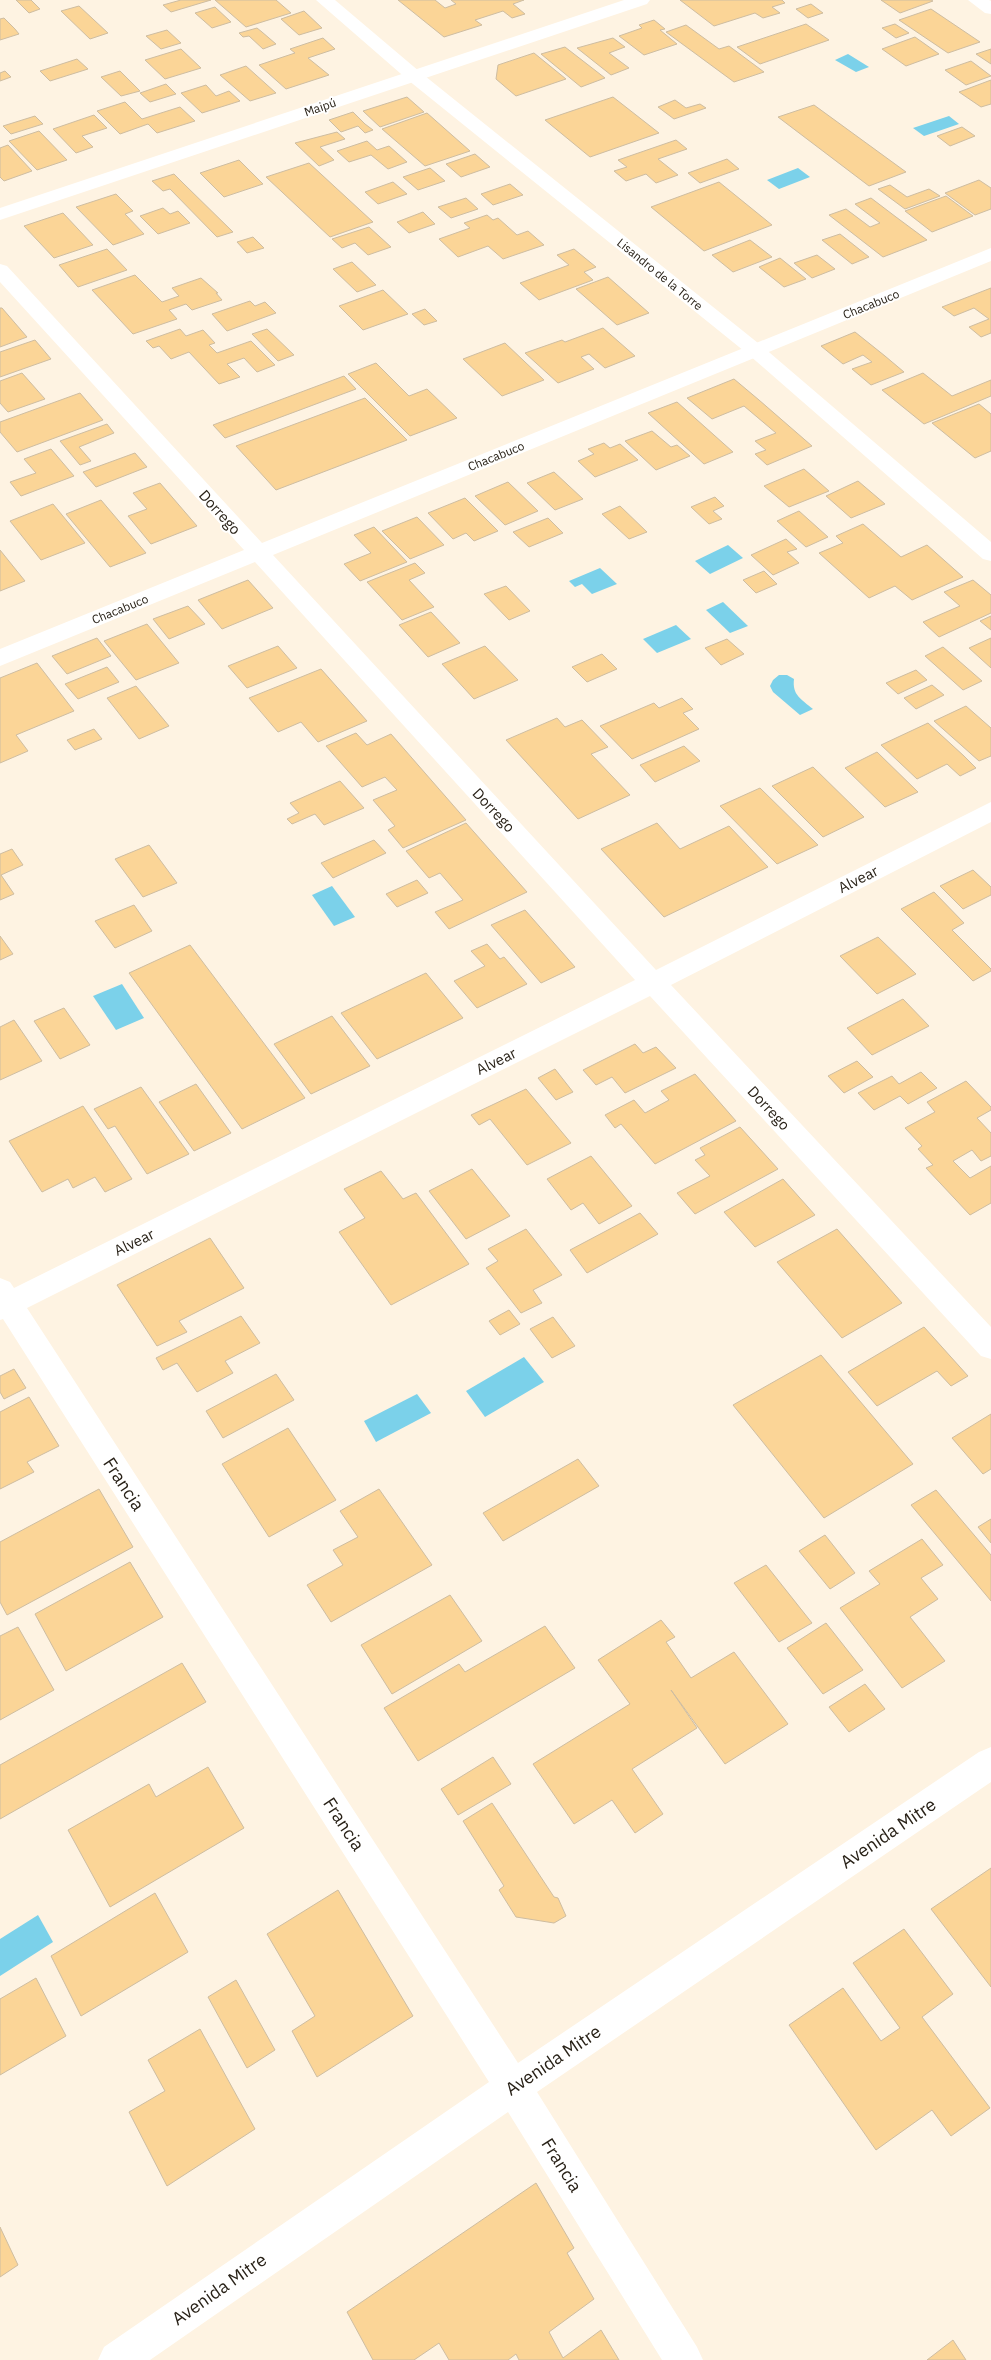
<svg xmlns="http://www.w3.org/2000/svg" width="991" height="2360" viewBox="0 0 991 2360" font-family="'IBM Plex Sans',sans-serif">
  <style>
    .water { fill: #7bd1ea }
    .building { fill: #fbd597; stroke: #cebda1 }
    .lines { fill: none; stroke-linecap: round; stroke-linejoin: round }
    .minor { fill: #fff; fill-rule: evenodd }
    .major { fill: #fff; fill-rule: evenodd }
    .labels { text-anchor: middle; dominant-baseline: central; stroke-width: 4; stroke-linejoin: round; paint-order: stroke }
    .far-street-label { font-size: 12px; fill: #292218; stroke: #fff }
    .street-label { font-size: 15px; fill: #292218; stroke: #fff }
    .near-street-label { font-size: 18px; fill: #292218; stroke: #fff }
  </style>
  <rect width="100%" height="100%" fill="#fef3e2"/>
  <g class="water">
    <polygon points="848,54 869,67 856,72 835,60"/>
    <polygon points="949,116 959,124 924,136 913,128"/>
    <polygon points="798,168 810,177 779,189 767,180"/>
    <polygon points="728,545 743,558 710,574 695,561"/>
    <polygon points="600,568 617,584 592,594 582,584 575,587 569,581"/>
    <polygon points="723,602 748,626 730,633 706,610"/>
    <polygon points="676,625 691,639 657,653 643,639"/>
    <path d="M779,675H787L794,679C792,695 801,699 813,709L800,715L773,692L770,686L773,680Z"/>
    <polygon points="332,886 355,917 334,926 312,895"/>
    <polygon points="122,984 144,1018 116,1030 93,996"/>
    <polygon points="524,1357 544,1382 485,1417 466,1391"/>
    <polygon points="417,1394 431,1413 376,1442 364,1421"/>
    <polygon points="38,1915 53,1942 0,1976 0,1939"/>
  </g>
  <g class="building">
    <polygon points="16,0 31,0 40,9 29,13"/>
    <polygon points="181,0 211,0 171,12 163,5"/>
    <polygon points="215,0 276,0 291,13 246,27"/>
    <polygon points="398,0 435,0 445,8 456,4 451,0 524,0 513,4 525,14 512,18 503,11 475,20 482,25 444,37"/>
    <polygon points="680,0 782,0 785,3 772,7 780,13 763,18 755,13 714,26"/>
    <polygon points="881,0 931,0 933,1 900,13"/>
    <polygon points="811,4 823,13 808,18 796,9"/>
    <polygon points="79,6 108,33 90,39 61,11"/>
    <polygon points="215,7 231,22 212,28 195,13"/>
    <polygon points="931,9 980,42 948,53 899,20"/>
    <polygon points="304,11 322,28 299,35 281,19"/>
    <polygon points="4,18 15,29 19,34 0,40 0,19"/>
    <polygon points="654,20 665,29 660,30 677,44 644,55 619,36 642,28 639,25"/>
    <polygon points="806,24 829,40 760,64 737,47"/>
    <polygon points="895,24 909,33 896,38 882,28"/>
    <polygon points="686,25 719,49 729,46 764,72 734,82 666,32"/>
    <polygon points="257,28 262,32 276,44 263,49 249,36 243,37 239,33"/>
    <polygon points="167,30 181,43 161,49 146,36"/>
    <polygon points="915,37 939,54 906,66 882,49"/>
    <polygon points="323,38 335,49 308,58 329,75 286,89 259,65 295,53 290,49"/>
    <polygon points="613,38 625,47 609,53 629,68 611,75 577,48"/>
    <polygon points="565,47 605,78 581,87 541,54"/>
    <polygon points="181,49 201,68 165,79 145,60"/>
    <polygon points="991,49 991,64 976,54"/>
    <polygon points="534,53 566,79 516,96 496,79 498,65"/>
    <polygon points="77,59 88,69 50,81 40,71"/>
    <polygon points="971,61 991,76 966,85 945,70"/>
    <polygon points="246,66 276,93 250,101 220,75"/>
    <polygon points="5,71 11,77 0,81 0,73"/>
    <polygon points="120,71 140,91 121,96 101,77"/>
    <polygon points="991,80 991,104 981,107 959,92"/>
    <polygon points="166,84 176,94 150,102 140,93"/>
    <polygon points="206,85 216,96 229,91 240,101 202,113 181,93"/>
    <polygon points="407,97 424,112 380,127 363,111"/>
    <polygon points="613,97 659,133 590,157 545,120"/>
    <polygon points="675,100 686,108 700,104 706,108 674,119 658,107"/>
    <polygon points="125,102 142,119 180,107 195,121 157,133 148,124 120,134 97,111"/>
    <polygon points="814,105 906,172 869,186 778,117"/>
    <polygon points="353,112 365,124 373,130 365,133 358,126 341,132 329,120"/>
    <polygon points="427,113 470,151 425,166 382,129"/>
    <polygon points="94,115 107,128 82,136 93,147 76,153 53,129"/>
    <polygon points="35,116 43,124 11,134 3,126"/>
    <polygon points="962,127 975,136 950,146 937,136"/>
    <polygon points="39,131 67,160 37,170 9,141"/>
    <polygon points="337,132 345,139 320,147 334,160 319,166 295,143"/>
    <polygon points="676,140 687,149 658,159 678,175 656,183 646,174 626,181 614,171 627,167 618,160"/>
    <polygon points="367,141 377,150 389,146 407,162 388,169 371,155 349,162 337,151"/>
    <polygon points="8,145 32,171 4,181 0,177 0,148"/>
    <polygon points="475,154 490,167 461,177 446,164"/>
    <polygon points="727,159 739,169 700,183 688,173"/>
    <polygon points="239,160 263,184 224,197 200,173"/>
    <polygon points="309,163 373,222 330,237 266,177"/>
    <polygon points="430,168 445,181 418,190 403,177"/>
    <polygon points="174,174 184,184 233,232 217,237 170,189 163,191 152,181"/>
    <polygon points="979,180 991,188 991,209 975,215 945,193"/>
    <polygon points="393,182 407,194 378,204 365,192"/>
    <polygon points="719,182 772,225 704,251 651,207"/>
    <polygon points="510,184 523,195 493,205 481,194"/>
    <polygon points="890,185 907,197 929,189 940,196 905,209 878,189"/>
    <polygon points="116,194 133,211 125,214 144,234 113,245 76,207"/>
    <polygon points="946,196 973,216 932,232 905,211"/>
    <polygon points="466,198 478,209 451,218 438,207"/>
    <polygon points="871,198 896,217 927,240 883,257 829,215 846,209 870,227 880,223 855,204"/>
    <polygon points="163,208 170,214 178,211 190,223 158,234 140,216"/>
    <polygon points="423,212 435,224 409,233 397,222"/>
    <polygon points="63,213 93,245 54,258 24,226"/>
    <polygon points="487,215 493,220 498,218 517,235 528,231 544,245 503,259 488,246 458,257 439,239 470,228 464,223"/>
    <polygon points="369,227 391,247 368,255 355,243 342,248 332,239"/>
    <polygon points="840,234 869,257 852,264 822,240"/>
    <polygon points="253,237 264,248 247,253 237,242"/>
    <polygon points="750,240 772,257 733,272 712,255"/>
    <polygon points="107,249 127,270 78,287 59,265"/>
    <polygon points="574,249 596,267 584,272 593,280 539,300 520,283 569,265 557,255"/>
    <polygon points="817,255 835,269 812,278 794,263"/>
    <polygon points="780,258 806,279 784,287 759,267"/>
    <polygon points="352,262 376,285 357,292 333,269"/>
    <polygon points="135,275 162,302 179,296 172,288 201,278 218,293 216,293 222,300 192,310 186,304 169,310 177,319 133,334 92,290"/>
    <polygon points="608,277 649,313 617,325 576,289"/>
    <polygon points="991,288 991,333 981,337 969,327 989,319 974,308 954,316 942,307"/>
    <polygon points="383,290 408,314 363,330 339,306"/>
    <polygon points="250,301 255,306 265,302 276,313 227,331 212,314"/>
    <polygon points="0,308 2,308 27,337 0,347"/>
    <polygon points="425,309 437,321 424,325 412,314"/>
    <polygon points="603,328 635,356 605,368 589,354 581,357 594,369 558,383 525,353 562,340 565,342"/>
    <polygon points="180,329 186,336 203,330 215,343 209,345 217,353 251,341 275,365 257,372 244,358 227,364 240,377 219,384 189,352 171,359 159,346 153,348 146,341"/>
    <polygon points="267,329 294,355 278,361 252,334"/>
    <polygon points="855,332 885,356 904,372 871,385 852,369 872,362 863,355 843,364 821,346"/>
    <polygon points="35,340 51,359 0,377 0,352"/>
    <polygon points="505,343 544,380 502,396 463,359"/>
    <polygon points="376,363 409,396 427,389 457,418 410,436 348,374"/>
    <polygon points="22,373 45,399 8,412 0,403 0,381"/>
    <polygon points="923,373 952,396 991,380 991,396 924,424 882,390"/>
    <polygon points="344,376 356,389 225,438 213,425"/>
    <polygon points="734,379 759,400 812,446 767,465 755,454 766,450 755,441 776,433 744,406 712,419 687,398"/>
    <polygon points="80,393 103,420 17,452 0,432 0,422"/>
    <polygon points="365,398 407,440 276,490 236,446"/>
    <polygon points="677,402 733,452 704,464 648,413"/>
    <polygon points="979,404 991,414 991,451 975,458 932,423"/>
    <polygon points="107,424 114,433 79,447 91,461 80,465 60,441"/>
    <polygon points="652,431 671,447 677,445 690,456 656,470 625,441"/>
    <polygon points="604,443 610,448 620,444 638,460 595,477 578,461 594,454 588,449"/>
    <polygon points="51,449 74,476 21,496 10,482 36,473 24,459"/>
    <polygon points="135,453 147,467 96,487 83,472"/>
    <polygon points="804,469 829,491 789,507 764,486"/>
    <polygon points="554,472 583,499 555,510 527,483"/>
    <polygon points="858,481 885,504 851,518 826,496"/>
    <polygon points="508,482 538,511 505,525 475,496"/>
    <polygon points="160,483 197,526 151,544 128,516 147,509 133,493"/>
    <polygon points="715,497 724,506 713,511 722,519 709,524 691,507"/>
    <polygon points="465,498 498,531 474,541 466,533 453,539 428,513"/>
    <polygon points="101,500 146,553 110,567 66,514"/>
    <polygon points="53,504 85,543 41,560 10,521"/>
    <polygon points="620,506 647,532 629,539 602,514"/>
    <polygon points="799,511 828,537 806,547 777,521"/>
    <polygon points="417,517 444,545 410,559 382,531"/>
    <polygon points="548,518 563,533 529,547 513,532"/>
    <polygon points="863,524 901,557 927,545 963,577 912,600 895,586 869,598 819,553 843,543 836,536"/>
    <polygon points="374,527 407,562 360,581 344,564 371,553 354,535"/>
    <polygon points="786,539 797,549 787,552 799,563 773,575 751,555"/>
    <polygon points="0,550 25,581 0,591"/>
    <polygon points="415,563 425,573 409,580 434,607 402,620 367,582"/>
    <polygon points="764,571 777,584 756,593 743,580"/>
    <polygon points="248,580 273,608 222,629 198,600"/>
    <polygon points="973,580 991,595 991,613 939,637 923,622 960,606 944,592"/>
    <polygon points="506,586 530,611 509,620 484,594"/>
    <polygon points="188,606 205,624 169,639 153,619"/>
    <polygon points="431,612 460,643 428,657 399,625"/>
    <polygon points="991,616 991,630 980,621"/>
    <polygon points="147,624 179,663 136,680 104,641"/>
    <polygon points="97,638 111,656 67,674 52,656"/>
    <polygon points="991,638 991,668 969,648"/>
    <polygon points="727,639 744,654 721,665 705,648"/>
    <polygon points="278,646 297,668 247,688 228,666"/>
    <polygon points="485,646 518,680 474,699 442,664"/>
    <polygon points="943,647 982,681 963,690 925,656"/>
    <polygon points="602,654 617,669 587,682 572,667"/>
    <polygon points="37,663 74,711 16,735 28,751 0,763 0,678"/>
    <polygon points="107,667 119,682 78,699 65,684"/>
    <polygon points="321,669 367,721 318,742 301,722 278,732 249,698"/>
    <polygon points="916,670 927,680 898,694 886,683"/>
    <polygon points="932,685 944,695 916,709 904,698"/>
    <polygon points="136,686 169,726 139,739 107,698"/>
    <polygon points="682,698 693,709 683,713 699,729 632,759 600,726 654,703 659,708"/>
    <polygon points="966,706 991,728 991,756 979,761 934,721"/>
    <polygon points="557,718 565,727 582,720 608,747 591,754 630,795 578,819 506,740"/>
    <polygon points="928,723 964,756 976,768 960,776 947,764 917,779 881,745"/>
    <polygon points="94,729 102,739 75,750 67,740"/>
    <polygon points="356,733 367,745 391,734 466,820 403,848 388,830 395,826 373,800 397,790 385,777 362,787 326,746"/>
    <polygon points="684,746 700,761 655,782 640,765"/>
    <polygon points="877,752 918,792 885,807 845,768"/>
    <polygon points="813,767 864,817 823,837 772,786"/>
    <polygon points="340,781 364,808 324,825 315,814 292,824 287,819 299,813 290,803"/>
    <polygon points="760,788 818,845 777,864 720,806"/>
    <polygon points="466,823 527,892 449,929 435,912 463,900 440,873 429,878 406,851"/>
    <polygon points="657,823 680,849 729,826 768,867 664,917 601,849"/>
    <polygon points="374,840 386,853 333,878 321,863"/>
    <polygon points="149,845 177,883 143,897 115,859"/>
    <polygon points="12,849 23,865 1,875 14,894 0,900 0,854"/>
    <polygon points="973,870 991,887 991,895 963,909 940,886"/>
    <polygon points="417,880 428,893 397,907 386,894"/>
    <polygon points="934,892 964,923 952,930 991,969 991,971 973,981 901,909"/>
    <polygon points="134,905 152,931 115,948 95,921"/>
    <polygon points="525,910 575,967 541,983 491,925"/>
    <polygon points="0,936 13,954 0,960"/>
    <polygon points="878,937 916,974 877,994 840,956"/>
    <polygon points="487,944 500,959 504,957 527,984 477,1008 454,981 485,966 471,951"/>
    <polygon points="190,945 305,1098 242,1129 129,973"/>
    <polygon points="426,973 463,1018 377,1059 341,1013"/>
    <polygon points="903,999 929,1026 872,1055 847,1028"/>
    <polygon points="64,1008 90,1045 60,1059 34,1021"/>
    <polygon points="332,1016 370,1066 311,1094 274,1044"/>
    <polygon points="14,1020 42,1061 0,1080 0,1027"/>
    <polygon points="635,1044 643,1053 656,1047 676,1068 625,1093 612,1077 596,1085 583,1070"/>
    <polygon points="857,1061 873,1077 844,1093 828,1076"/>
    <polygon points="555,1069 573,1092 556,1100 538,1078"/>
    <polygon points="921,1072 937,1088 908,1104 900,1096 874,1110 858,1093 892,1076 899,1084"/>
    <polygon points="695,1074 736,1121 655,1164 621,1124 615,1128 605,1115 634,1100 645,1113 669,1100 661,1091"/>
    <polygon points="966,1081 991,1107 991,1110 977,1118 991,1133 991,1156 981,1161 972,1150 953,1161 970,1178 991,1166 991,1203 970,1215 926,1168 933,1165 918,1149 922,1146 905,1128 935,1112 927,1102"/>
    <polygon points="196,1084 231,1133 194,1151 159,1102"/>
    <polygon points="141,1087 189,1154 147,1174 115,1126 108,1129 94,1109"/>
    <polygon points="526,1089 571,1143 527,1165 490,1119 479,1125 471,1115"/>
    <polygon points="83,1106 132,1179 105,1192 95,1177 73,1188 68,1179 42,1192 9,1141"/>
    <polygon points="740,1127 778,1169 695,1214 677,1193 710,1176 695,1160 705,1155 700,1148"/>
    <polygon points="591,1156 632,1206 599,1224 583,1203 571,1210 547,1179"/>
    <polygon points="472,1169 510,1216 466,1239 429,1191"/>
    <polygon points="381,1171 403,1199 416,1193 469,1264 391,1305 339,1232 365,1218 344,1189"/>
    <polygon points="783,1179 815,1215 755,1247 724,1212"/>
    <polygon points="640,1213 658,1234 587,1273 570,1250"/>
    <polygon points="526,1229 562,1275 533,1290 542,1303 521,1313 486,1268 498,1261 488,1249"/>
    <polygon points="837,1229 902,1303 842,1338 777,1262"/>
    <polygon points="210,1238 244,1288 179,1321 187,1332 157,1346 117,1285"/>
    <polygon points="509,1310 520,1324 500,1335 489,1321"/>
    <polygon points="241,1316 260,1343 225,1361 233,1373 197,1392 177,1363 163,1370 156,1358"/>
    <polygon points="553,1317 575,1346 552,1358 530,1329"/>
    <polygon points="924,1327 968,1376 951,1386 937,1371 877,1406 848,1372"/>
    <polygon points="821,1355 913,1464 824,1518 733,1405"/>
    <polygon points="14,1369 26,1388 4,1399 0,1392 0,1376"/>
    <polygon points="276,1374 294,1400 223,1438 206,1411"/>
    <polygon points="29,1397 59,1446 27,1462 34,1472 0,1489 0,1412"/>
    <polygon points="991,1414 991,1469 983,1474 952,1438"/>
    <polygon points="288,1428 336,1500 269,1537 222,1464"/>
    <polygon points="578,1459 599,1486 503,1541 483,1513"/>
    <polygon points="99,1489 133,1547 7,1615 0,1602 0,1542"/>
    <polygon points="379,1489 432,1565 331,1622 307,1585 343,1565 333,1550 358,1537 340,1511"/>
    <polygon points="936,1490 991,1555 991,1601 911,1505"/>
    <polygon points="991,1519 991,1543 978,1527"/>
    <polygon points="825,1535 855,1573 830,1589 799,1551"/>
    <polygon points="922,1539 943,1565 921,1578 938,1599 910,1617 945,1661 902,1688 840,1608 880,1584 869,1571"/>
    <polygon points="130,1562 163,1617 66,1671 35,1614"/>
    <polygon points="766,1565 812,1623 779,1642 734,1583"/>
    <polygon points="450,1595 482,1641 392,1694 361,1645"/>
    <polygon points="661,1620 675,1637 666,1642 691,1678 734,1652 788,1724 725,1764 671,1690 697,1728 632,1769 663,1814 635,1833 612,1800 574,1824 533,1764 630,1704 598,1660"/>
    <polygon points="826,1623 863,1670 823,1694 787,1648"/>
    <polygon points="545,1626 575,1668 418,1761 384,1708 459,1664 465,1672"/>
    <polygon points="18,1627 54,1690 0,1720 0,1636"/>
    <polygon points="182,1663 206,1702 0,1819 0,1765"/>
    <polygon points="865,1684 885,1709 849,1732 829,1707"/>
    <polygon points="493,1757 511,1784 458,1815 441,1789"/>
    <polygon points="208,1767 244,1828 110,1907 68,1830 149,1784 156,1797"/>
    <polygon points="492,1803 554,1897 558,1898 566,1916 554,1923 516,1917 499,1890 504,1886 463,1821"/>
    <polygon points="991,1868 991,1987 931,1909"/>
    <polygon points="338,1890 413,2016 317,2077 292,2031 315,2016 267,1934"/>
    <polygon points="155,1893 188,1952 81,2016 51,1956"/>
    <polygon points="904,1929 953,1994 922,2017 990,2108 951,2136 932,2110 876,2150 789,2025 843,1988 881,2041 900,2028 853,1963"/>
    <polygon points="36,1978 66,2036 0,2075 0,1999"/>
    <polygon points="236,1980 275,2050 247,2068 208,1997"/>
    <polygon points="200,2029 255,2129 167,2186 129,2112 165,2091 148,2060"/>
    <polygon points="536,2183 574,2248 567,2253 594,2299 549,2332 563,2358 601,2330 619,2360 519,2360 516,2354 508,2360 449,2360 439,2343 414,2360 373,2360 347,2312"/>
    <polygon points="0,2227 18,2265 0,2277"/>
    <polygon points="953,2340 966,2360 927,2360"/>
  </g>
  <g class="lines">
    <g class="minor">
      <polygon points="624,0 650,0 647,4 0,220 0,208"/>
      <polygon points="968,0 989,0 991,1 991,14 985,13"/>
      <polygon points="991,248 991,261 273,555 656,970 991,802 991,822 671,985 991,1327 991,1359 981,1356 650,996 27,1308 518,2063 979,1752 991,1747 991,1782 537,2092 697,2347 703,2360 662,2360 508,2112 150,2360 98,2360 104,2347 489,2082 3,1319 0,1320 0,1278 10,1282 14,1288 635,980 255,562 0,666 0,649 244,550 0,282 0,264 7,266 262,543"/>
    </g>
    <polygon class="major" points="316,0 335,0 420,72 763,347 991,542 991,561 983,559 749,355 408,80"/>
  </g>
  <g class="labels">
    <g class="far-street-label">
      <text transform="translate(320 107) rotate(-19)">Maipú</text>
      <text transform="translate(660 274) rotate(39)">Lisandro de la Torre</text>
      <text transform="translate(871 304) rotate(-22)">Chacabuco</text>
      <text transform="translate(496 456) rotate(-22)">Chacabuco</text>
      <text transform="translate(120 609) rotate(-22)">Chacabuco</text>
    </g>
    <g class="street-label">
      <text transform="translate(220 512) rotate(48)">Dorrego</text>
      <text transform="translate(494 810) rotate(47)">Dorrego</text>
      <text transform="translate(858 879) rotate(-27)">Alvear</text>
      <text transform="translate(496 1061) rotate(-26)">Alvear</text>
      <text transform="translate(769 1108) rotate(47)">Dorrego</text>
      <text transform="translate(134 1242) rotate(-26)">Alvear</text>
    </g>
    <g class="near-street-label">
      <text transform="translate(124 1484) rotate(57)">Francia</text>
      <text transform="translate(344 1824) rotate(57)">Francia</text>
      <text transform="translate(888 1833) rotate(-34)">Avenida Mitre</text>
      <text transform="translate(553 2060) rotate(-34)">Avenida Mitre</text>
      <text transform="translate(562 2165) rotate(58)">Francia</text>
      <text transform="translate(219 2289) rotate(-35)">Avenida Mitre</text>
    </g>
  </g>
</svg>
